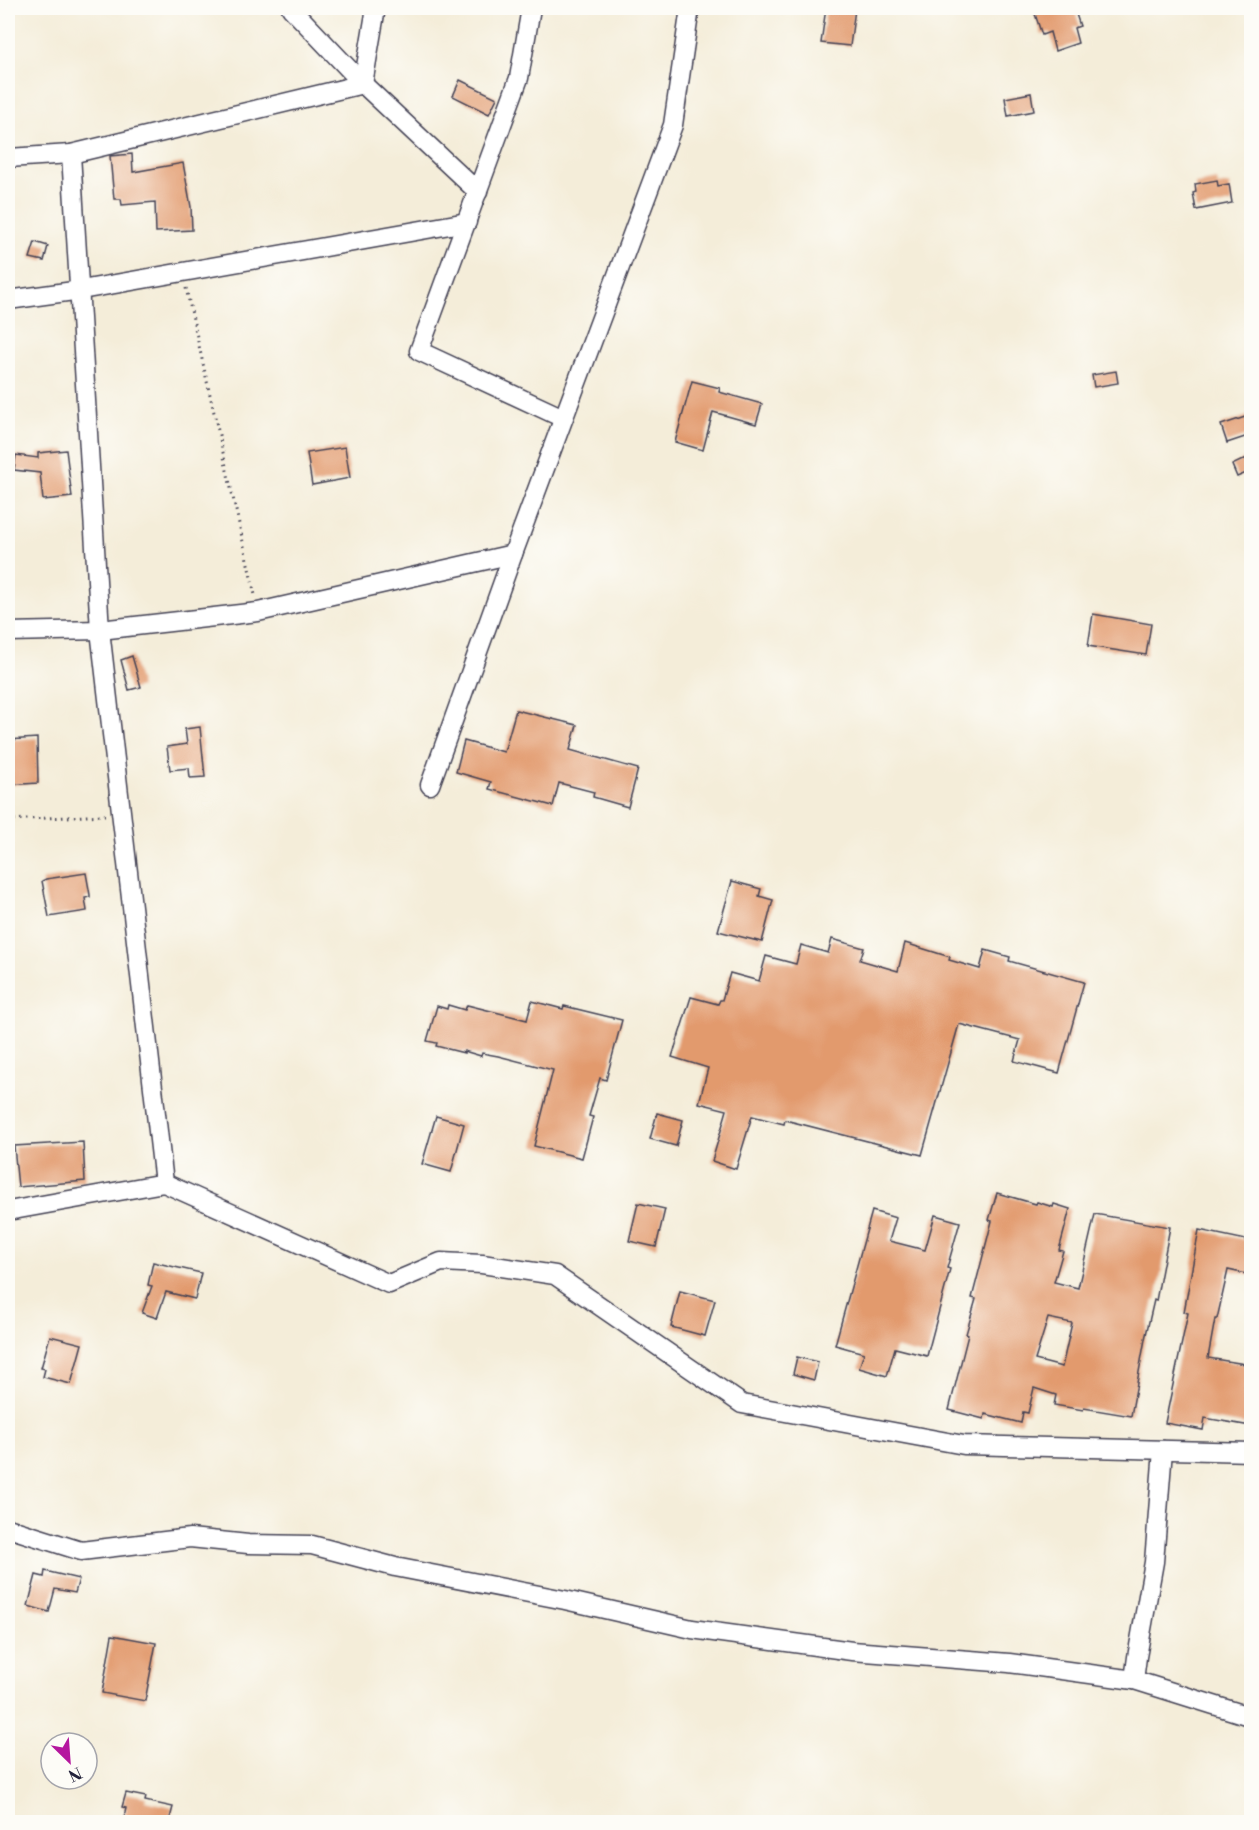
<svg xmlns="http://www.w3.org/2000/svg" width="1259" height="1830" viewBox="0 0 1259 1830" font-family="'Libre Bodoni',serif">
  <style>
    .building { fill: #e29a6d; fill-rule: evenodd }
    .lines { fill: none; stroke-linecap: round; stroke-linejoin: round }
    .minor-casing { stroke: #424053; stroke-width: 21 }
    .path { stroke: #424053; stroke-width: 3; stroke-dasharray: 1.5 4.5; stroke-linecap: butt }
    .minor { stroke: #fff; stroke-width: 18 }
  </style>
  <rect width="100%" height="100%" fill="#fdfcf7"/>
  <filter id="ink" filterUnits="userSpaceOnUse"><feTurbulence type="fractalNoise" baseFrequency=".0167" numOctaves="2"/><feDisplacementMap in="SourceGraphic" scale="12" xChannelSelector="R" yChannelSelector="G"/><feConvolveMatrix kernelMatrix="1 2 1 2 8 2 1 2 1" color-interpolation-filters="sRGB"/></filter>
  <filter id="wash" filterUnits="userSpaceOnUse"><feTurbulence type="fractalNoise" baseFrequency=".008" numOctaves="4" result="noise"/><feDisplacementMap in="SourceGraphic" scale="24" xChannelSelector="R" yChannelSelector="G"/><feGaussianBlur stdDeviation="1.35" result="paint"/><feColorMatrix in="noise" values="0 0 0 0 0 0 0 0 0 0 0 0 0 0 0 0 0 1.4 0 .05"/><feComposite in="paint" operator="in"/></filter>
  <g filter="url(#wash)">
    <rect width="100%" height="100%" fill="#f4edd9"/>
    <g id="blocks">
      <g class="building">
        <polygon points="826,8 855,9 850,46 821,43"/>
        <polygon points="1033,8 1074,8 1080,26 1074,28 1078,43 1055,51 1050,32 1042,35"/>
        <polygon points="460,80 497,98 489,114 453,96"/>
        <polygon points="1031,93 1034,111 1008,116 1005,98"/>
        <polygon points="132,154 133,172 183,163 191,207 192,230 156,232 155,202 122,205 121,199 114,199 110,156"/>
        <polygon points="1217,180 1218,186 1229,184 1232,203 1196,210 1193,193 1196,192 1195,184"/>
        <polygon points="35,242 48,246 44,261 30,258"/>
        <polygon points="1116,371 1118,383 1094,387 1092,375"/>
        <polygon points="692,381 720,388 719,392 762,404 756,424 713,412 703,450 675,442"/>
        <polygon points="1251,415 1251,435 1227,443 1221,425"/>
        <polygon points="345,447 350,478 312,485 307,453"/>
        <polygon points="66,450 72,497 43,500 40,473 14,470 16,455 38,458 38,453"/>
        <polygon points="1251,456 1251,471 1237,477 1232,465"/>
        <polygon points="1093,614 1151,624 1146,655 1088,646"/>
        <polygon points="132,656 141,687 129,690 121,660"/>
        <polygon points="516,710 577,725 570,750 638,769 628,807 593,797 594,792 559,783 553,806 489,789 491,782 456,772 464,741 504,752"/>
        <polygon points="200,727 205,777 190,778 189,768 170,770 167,747 187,744 185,729"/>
        <polygon points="37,738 38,783 8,785 8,740"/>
        <polygon points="86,873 90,895 90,897 85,898 87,911 49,917 42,881 46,879"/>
        <polygon points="732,881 761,889 759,896 773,900 762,942 718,931"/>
        <polygon points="832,939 864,948 860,960 898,971 905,943 950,957 949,960 980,969 985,950 1010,957 1009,961 1084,982 1059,1073 1014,1061 1020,1040 959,1024 922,1155 785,1120 784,1124 752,1116 736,1169 712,1161 727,1110 699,1103 708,1068 672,1057 691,997 718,1004 720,1000 722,1000 730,973 759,981 766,956 796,964 801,945 828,953"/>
        <polygon points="532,1001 563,1009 564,1006 622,1020 606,1080 600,1078 589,1116 593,1117 582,1158 534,1146 553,1070 498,1056 482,1053 481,1056 464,1051 464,1053 436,1046 437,1043 427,1041 437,1006 447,1009 448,1005 465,1010 467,1005 527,1020"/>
        <polygon points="657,1113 683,1120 676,1146 650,1139"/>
        <polygon points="436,1116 464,1124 451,1172 422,1164"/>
        <polygon points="83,1142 85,1181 18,1187 14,1146"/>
        <path d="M997,1193L1036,1204L1037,1202L1053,1207L1054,1204L1070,1209L1059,1250L1063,1251L1054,1282L1078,1288L1095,1214L1170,1227L1156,1301L1154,1300L1145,1339L1131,1416L1084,1408L1083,1410L1054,1405L1056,1395L1034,1388L1028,1413L1023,1412L1021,1423L985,1414L984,1419L949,1410L968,1335L966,1334L976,1299L972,1298L992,1221L989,1220ZM1048,1318L1072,1323L1062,1367L1035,1360Z"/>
        <polygon points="638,1203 665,1209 656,1247 629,1241"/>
        <polygon points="872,1211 896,1218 889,1241 925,1250 935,1215 960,1222 947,1268 950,1269 927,1356 895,1348 887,1376 859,1368 864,1353 835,1345"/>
        <polygon points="1199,1230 1251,1241 1251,1275 1228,1270 1217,1319 1215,1319 1208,1358 1251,1365 1251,1426 1205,1418 1203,1430 1165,1423 1188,1313 1184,1312"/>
        <polygon points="153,1262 201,1273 195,1299 166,1292 157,1318 142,1313 152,1286 148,1285"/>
        <polygon points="680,1291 715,1300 705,1336 671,1327"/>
        <polygon points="50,1336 82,1344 71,1384 43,1377 45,1369 41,1368"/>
        <polygon points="797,1357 818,1362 814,1380 793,1374"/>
        <polygon points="45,1571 79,1579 75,1593 55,1589 49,1612 28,1606 36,1575 44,1577"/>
        <polygon points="112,1635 156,1643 145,1701 102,1693"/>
        <polygon points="126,1793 146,1797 145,1801 173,1807 169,1822 123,1822 126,1808 122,1807"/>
      </g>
    </g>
  </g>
  <g filter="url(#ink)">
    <use href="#blocks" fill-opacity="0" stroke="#424053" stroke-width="1.5"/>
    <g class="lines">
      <g class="minor-casing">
        <g id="minor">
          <polyline points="291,8 363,84 478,192"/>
          <polyline points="531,8 519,78 419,351 563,418"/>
          <polyline points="71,154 100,630 164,1183"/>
          <polyline points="8,158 71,154 363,84 376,8"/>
          <polyline points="8,300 81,290 467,222"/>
          <polyline points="8,632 100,630 258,612 513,554"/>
          <polyline points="430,785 513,554 673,125 690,8"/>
          <polyline points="8,1211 164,1183 389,1284 441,1262 482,1264 555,1275 742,1404 964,1445 1252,1452"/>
          <polyline points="8,1528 81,1551 190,1538 248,1544 312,1545 395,1567 565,1600 692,1629 852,1651 1009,1663 1134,1680 1252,1717"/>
          <polyline points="1134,1680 1137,1657 1154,1562 1163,1450"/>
        </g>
      </g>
      <g class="path">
        <polyline points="186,288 255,595"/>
        <polyline points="8,820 105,815"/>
      </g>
      <use href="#minor" class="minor"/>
    </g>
  </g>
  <rect width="1259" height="1830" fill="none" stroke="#fdfcf7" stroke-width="30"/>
  <g transform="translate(69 1761) rotate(155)"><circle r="28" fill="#fdfcf7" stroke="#a5a5ac" stroke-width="1.5"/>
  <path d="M0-4.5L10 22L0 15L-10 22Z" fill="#b5179e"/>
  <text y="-9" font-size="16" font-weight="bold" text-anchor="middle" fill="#22223b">N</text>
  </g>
</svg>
